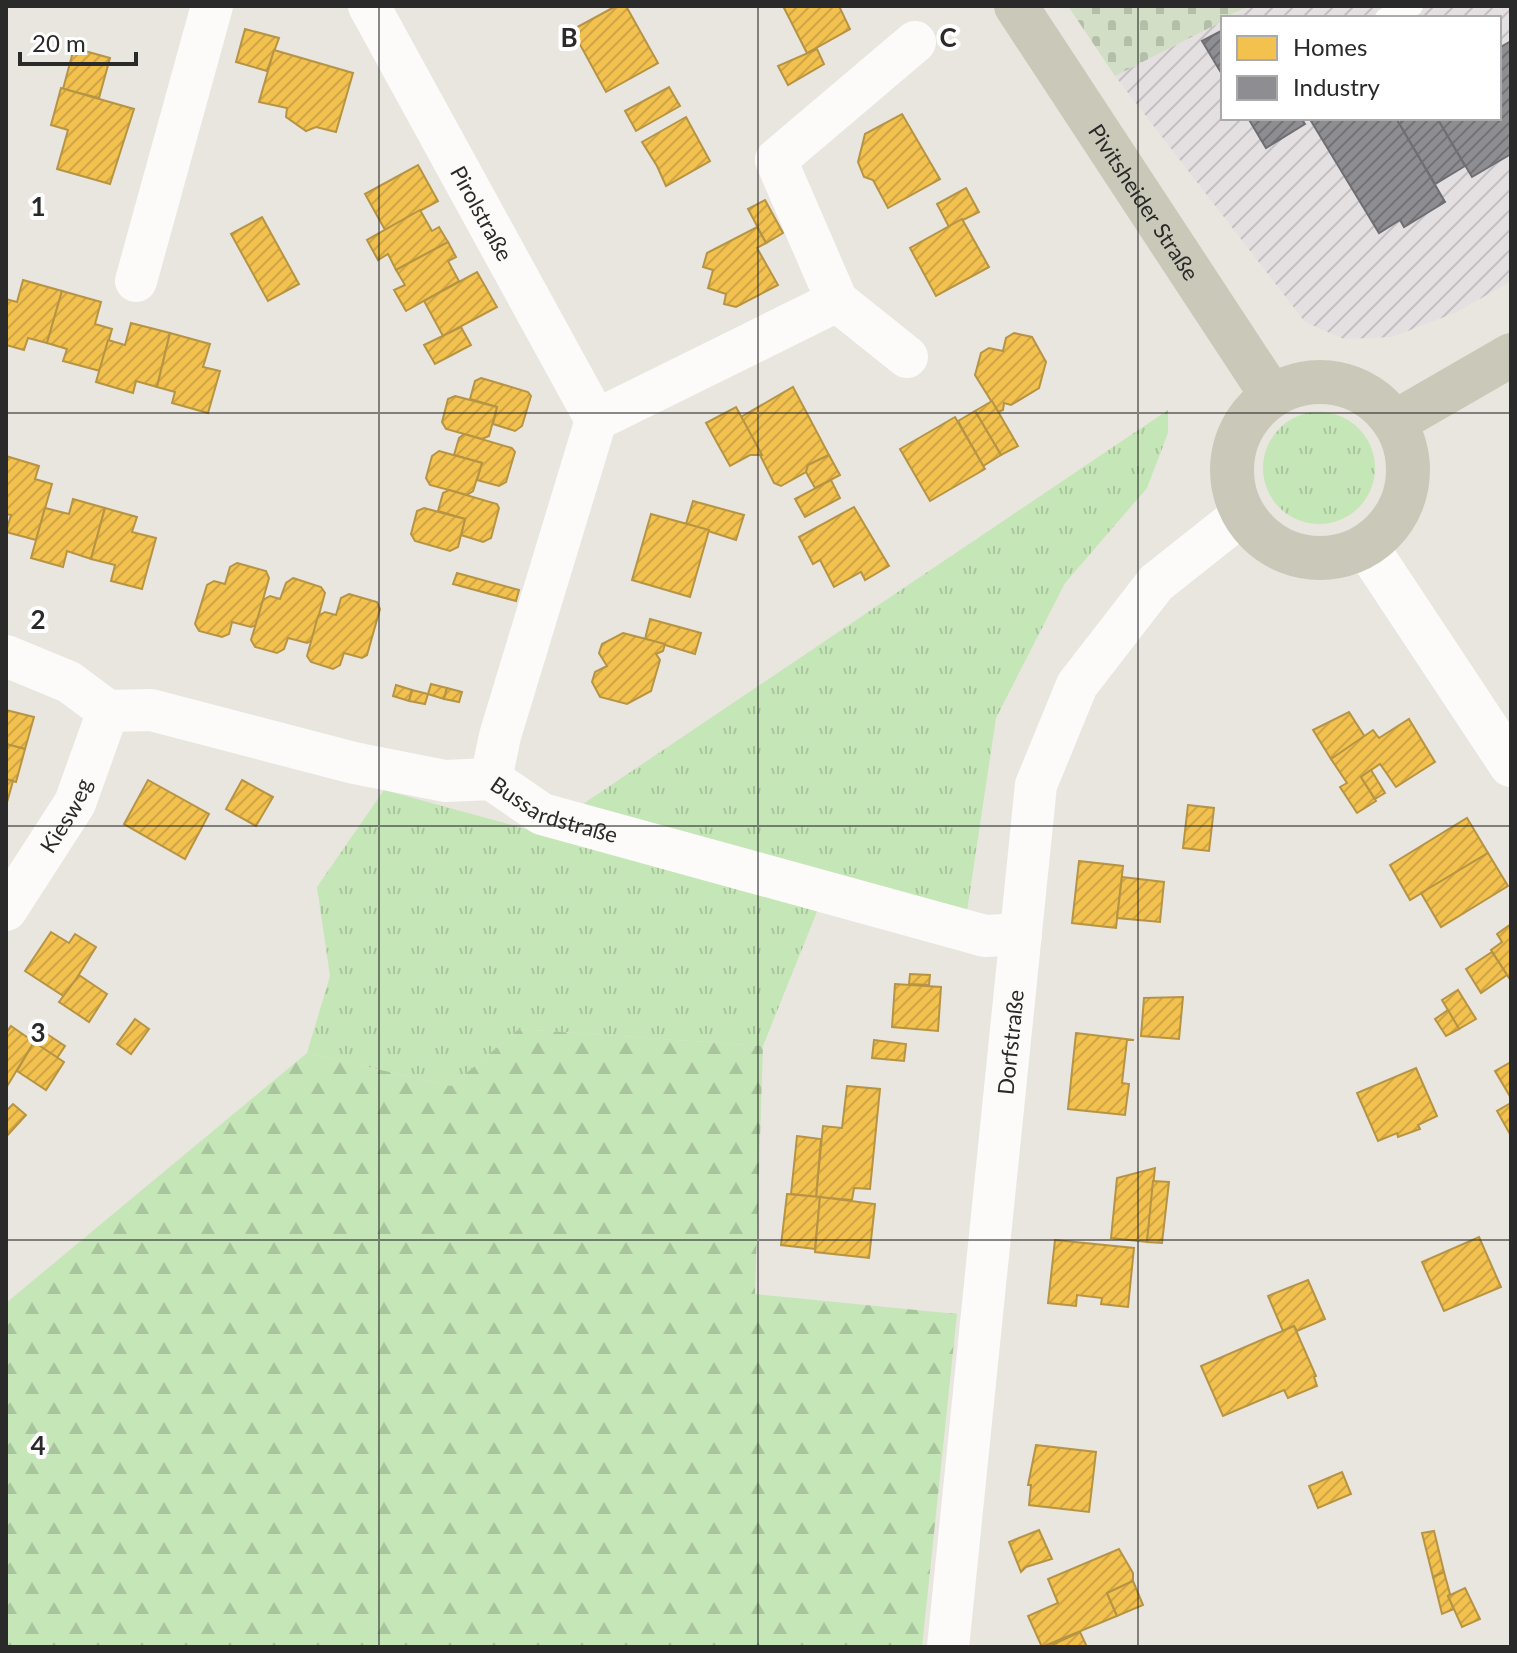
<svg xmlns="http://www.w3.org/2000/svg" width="1517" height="1653" viewBox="0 0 1517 1653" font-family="Lato,sans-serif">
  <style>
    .industrial { fill: url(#industrial-furrows) }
    .grass { fill: url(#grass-tufts) }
    .forest { fill: url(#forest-firs) }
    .cemetery { fill: url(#cemetery-stones) }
    .homes { fill: url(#homes-hatch); stroke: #b69443; stroke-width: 2 }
    .industry { fill: url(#industry-hatch); stroke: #6f6f73; stroke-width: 2 }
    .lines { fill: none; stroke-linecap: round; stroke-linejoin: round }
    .lane { stroke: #fcfbfa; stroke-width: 20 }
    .street { stroke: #fcfbfa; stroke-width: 42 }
    .secondary { stroke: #fcfbfa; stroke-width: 44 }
    .primary { stroke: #cac8b8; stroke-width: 44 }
    .grid { fill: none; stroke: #2a2a2a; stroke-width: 2; stroke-opacity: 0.55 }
    .labels { text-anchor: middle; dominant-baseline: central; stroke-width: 8; stroke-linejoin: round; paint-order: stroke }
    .street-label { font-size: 22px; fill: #2a2a2a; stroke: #fff }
    .grid-label { font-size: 26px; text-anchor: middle; font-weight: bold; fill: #2a2a2a; stroke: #fff; stroke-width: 8; stroke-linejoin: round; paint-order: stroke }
  </style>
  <defs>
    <pattern id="industrial-furrows" width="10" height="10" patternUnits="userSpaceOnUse" patternTransform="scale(2)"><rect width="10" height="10" fill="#e4e0e2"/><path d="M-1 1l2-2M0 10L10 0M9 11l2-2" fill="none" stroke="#c4c0c2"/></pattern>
    <pattern id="grass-tufts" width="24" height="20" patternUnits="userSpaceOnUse" patternTransform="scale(2)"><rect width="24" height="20" fill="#c5e6b6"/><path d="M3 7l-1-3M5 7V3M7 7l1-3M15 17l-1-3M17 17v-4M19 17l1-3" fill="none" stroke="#a9c59d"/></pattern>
    <pattern id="forest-firs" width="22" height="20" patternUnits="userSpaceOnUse" patternTransform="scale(2)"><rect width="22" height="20" fill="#c5e6b6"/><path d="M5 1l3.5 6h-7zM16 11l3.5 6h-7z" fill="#a9c59d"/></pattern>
    <pattern id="cemetery-stones" width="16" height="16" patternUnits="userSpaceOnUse" patternTransform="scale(2)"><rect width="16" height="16" fill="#d2dec6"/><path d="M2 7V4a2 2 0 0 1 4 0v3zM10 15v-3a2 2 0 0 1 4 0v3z" fill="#b4bfaa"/></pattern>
    <pattern id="homes-hatch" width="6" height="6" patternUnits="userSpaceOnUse" patternTransform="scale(2)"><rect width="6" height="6" fill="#f2c14e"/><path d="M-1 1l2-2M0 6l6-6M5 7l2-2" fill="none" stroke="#d0a644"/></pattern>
    <pattern id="industry-hatch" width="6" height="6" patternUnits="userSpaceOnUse" patternTransform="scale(2)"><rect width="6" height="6" fill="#8d8d92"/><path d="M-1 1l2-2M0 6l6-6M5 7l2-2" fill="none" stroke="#737377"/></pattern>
  </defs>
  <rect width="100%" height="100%" fill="#e9e6df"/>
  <polygon class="industrial" points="1251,6 1511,6 1511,281 1457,312 1392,337 1344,339 1305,322 1115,76 1223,21 1223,118 1499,118 1499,18 1228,18"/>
  <g class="grass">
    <polygon points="1168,410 1168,433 1147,488 1065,583 996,718 967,911 583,804"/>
    <circle cx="1319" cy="468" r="56"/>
    <polygon points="384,790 818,909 763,1046 519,1029 451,1086 307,1053 330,976 317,887"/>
  </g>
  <polygon class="forest" points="519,1029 763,1046 755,1294 957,1314 922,1647 6,1647 6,1303 307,1053 451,1086"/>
  <polygon class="cemetery" points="1068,6 1251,6 1223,18 1223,21 1115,76"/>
  <g class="homes">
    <polygon points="616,6 626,6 658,63 606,92 572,30"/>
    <polygon points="783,6 839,6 850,29 807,53"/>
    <polygon points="245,29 279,38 267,71 236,62"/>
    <polygon points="74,48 110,58 99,98 63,89"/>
    <polygon points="817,49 824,64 788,85 778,66"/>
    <polygon points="274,50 353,73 336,132 316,127 306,131 286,117 287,108 259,102"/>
    <polygon points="669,87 680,106 636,131 625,111"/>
    <polygon points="61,88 134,109 110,184 57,169 68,130 51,125"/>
    <polygon points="902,114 940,179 888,208 873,180 864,177 858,162 865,134"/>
    <polygon points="686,117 710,161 666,186 657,166 642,142"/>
    <polygon points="418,165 438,201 385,230 365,194"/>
    <polygon points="966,188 979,212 949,227 937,204"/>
    <polygon points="765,200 783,233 766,243 748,209"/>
    <polygon points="420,210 432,231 439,227 448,242 396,270 388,254 378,260 367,240"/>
    <polygon points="262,217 299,284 268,301 231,234"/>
    <polygon points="962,219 989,267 936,296 910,248"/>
    <polygon points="757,227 766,243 757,248 778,285 736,307 724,304 726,294 708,288 713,270 703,267 707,253"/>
    <polygon points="448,242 456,257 448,261 459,281 406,311 394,290 405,285 396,270"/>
    <polygon points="477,272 497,307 443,336 424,301"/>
    <polygon points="23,280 62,291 47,343 28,338 24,350 6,345 6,299 17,302"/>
    <polygon points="62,291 101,302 95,324 112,329 100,371 63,361 67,349 47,343"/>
    <polygon points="131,323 170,333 157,387 136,381 133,393 96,382 108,340 125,345"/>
    <polygon points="461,327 471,345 435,364 424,345"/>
    <polygon points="170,333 210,344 203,367 220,371 208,413 172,403 175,392 157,387"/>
    <polygon points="1014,333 1032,337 1046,362 1039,388 1011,405 1004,403 1003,410 998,412 975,375 981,353 989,348 1003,351 1006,338"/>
    <polygon points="481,378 528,392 531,396 522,426 515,431 493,424 497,407 470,399 475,381"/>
    <polygon points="793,387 829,455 808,465 806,472 781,486 774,483 741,417"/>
    <polygon points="455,396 497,407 489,436 482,439 446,429 442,422 448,399"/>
    <polygon points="992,401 1018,446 1001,455 975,411"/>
    <polygon points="736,407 762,455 750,455 730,466 706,423"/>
    <polygon points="975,411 1001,455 983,466 958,421"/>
    <polygon points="955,417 985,469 930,501 900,449"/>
    <polygon points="464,434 512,448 515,452 506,482 499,486 477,480 482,463 454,455 459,438"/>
    <polygon points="439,451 482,463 473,491 467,495 430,485 426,478 432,456"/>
    <polygon points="829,455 840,475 815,488 806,472 808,465"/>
    <polygon points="6,456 39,466 35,479 52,484 36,540 6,532 11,515 6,514"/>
    <polygon points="831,480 840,498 805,517 795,499"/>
    <polygon points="449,490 497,504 499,508 491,538 483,542 461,535 465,519 438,511 443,493"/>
    <polygon points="73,499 105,508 91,559 67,551 63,567 31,558 45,508 69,514"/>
    <polygon points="693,501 744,515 736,540 686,524"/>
    <polygon points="854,507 889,566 865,580 861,572 834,587 820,560 813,564 799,537"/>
    <polygon points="105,508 137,517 132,532 156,538 142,589 111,581 115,565 91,559"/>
    <polygon points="424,508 465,519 458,547 450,551 415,541 411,534 417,511"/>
    <polygon points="651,514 709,530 690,597 632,580"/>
    <polygon points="237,563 266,571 269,578 256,625 251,627 232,622 229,634 222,637 199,631 195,624 207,585 214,581 225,584 230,567"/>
    <polygon points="457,573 519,590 516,601 453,584"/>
    <polygon points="293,578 321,587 325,593 312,640 307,643 288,638 284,649 277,653 255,647 251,640 263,600 270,596 280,599 286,583"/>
    <polygon points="349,594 377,602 380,609 367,655 362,658 344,653 340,665 333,669 311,662 307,656 318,616 325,612 336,615 341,598"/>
    <polygon points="650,619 701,633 695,654 645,639"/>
    <polygon points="623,633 665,644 663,651 656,654 660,660 651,691 627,704 600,697 592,682 595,672 607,666 599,653 602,644"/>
    <polygon points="431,684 447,688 444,699 428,694"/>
    <polygon points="396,685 412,690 409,701 393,696"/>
    <polygon points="447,688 462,692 459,702 444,699"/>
    <polygon points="412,690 428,694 425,704 409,701"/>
    <polygon points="6,710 34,717 25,749 6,744"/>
    <polygon points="1349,712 1365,737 1331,759 1313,730"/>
    <polygon points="1409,719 1435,762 1396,787 1380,764 1361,777 1376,801 1357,813 1340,787 1347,783 1331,759 1373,730 1379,738"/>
    <polygon points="6,744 25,749 16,782 6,779"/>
    <polygon points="1371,770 1385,793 1375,799 1361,777"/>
    <polygon points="6,779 13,781 6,806"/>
    <polygon points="148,780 209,814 185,859 124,824"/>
    <polygon points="242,780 273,797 256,826 226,809"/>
    <polygon points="1188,805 1214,808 1209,851 1183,848"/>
    <polygon points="1467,818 1488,853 1410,900 1390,865"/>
    <polygon points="1488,853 1508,886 1441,927 1421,893"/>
    <polygon points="1079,861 1123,866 1116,928 1072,923"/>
    <polygon points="1122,877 1164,882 1160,922 1117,918"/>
    <polygon points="1511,924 1511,981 1491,950 1502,942 1497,934"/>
    <polygon points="51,932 69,943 75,934 96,947 65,997 25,971"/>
    <polygon points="1492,952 1507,975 1481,993 1466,969"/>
    <polygon points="910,974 930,975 929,985 909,984"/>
    <polygon points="79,975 107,994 89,1022 59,1002"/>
    <polygon points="895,984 941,987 938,1031 892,1027"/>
    <polygon points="1458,990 1476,1019 1459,1029 1442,1000"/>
    <polygon points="1183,997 1179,1039 1141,1036 1144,998"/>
    <polygon points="1448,1010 1459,1029 1446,1036 1435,1019"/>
    <polygon points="135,1019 149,1029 131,1054 117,1044"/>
    <polygon points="11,1026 34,1042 6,1088 6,1033"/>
    <polygon points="41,1030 65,1046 57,1058 34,1042"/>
    <polygon points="1076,1033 1134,1040 1127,1040 1122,1083 1129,1084 1125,1115 1068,1109"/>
    <polygon points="874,1040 906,1044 904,1061 872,1058"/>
    <polygon points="34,1042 64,1062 46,1090 17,1071"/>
    <polygon points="1511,1062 1511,1098 1495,1071"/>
    <polygon points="1416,1068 1437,1116 1418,1125 1420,1129 1398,1137 1397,1133 1378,1141 1357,1093"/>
    <polygon points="847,1086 880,1089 870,1189 854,1188 852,1200 816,1197 823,1126 842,1128"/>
    <polygon points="1511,1103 1511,1136 1497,1111"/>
    <polygon points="13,1104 26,1115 6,1137 6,1111"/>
    <polygon points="797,1136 821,1139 816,1197 791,1194"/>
    <polygon points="1155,1168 1147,1242 1111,1238 1117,1178"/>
    <polygon points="1153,1181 1169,1182 1162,1243 1147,1242"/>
    <polygon points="787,1194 820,1197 815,1249 781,1245"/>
    <polygon points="820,1197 875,1204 869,1258 815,1252"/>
    <polygon points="1479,1237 1501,1287 1444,1311 1422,1262"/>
    <polygon points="1055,1240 1134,1248 1128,1307 1101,1304 1102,1298 1077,1295 1076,1306 1048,1303"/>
    <polygon points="1308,1280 1325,1319 1297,1331 1294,1326 1283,1331 1268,1296"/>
    <polygon points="1294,1326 1316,1376 1314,1377 1317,1386 1288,1398 1284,1390 1223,1416 1201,1366"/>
    <polygon points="1036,1445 1096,1452 1089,1512 1029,1505 1031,1485 1028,1485"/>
    <polygon points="1342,1472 1351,1494 1318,1508 1309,1486"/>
    <polygon points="1039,1530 1052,1559 1026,1567 1021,1572 1009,1542"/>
    <polygon points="1434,1531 1444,1572 1433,1577 1422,1533"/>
    <polygon points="1119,1549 1133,1573 1133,1581 1107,1593 1117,1616 1042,1647 1028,1616 1058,1603 1048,1579"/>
    <polygon points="1444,1572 1450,1594 1448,1596 1454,1609 1442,1614 1433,1577"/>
    <polygon points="1133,1581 1143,1605 1117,1616 1107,1593"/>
    <polygon points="1465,1588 1480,1619 1462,1627 1448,1596"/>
    <polygon points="1080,1632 1087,1647 1047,1647"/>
  </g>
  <g class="industry">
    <polygon points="1223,30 1223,76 1202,41"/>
    <polygon points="1511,41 1511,154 1472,177 1437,118 1499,118 1499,48"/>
    <polygon points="1248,118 1301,118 1305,124 1266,148"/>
    <polygon points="1317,118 1396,118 1445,202 1404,227 1400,220 1379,233 1311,121"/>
    <polygon points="1407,118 1437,118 1465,166 1435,184 1399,123"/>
  </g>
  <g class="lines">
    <polyline class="lane" points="1385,18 1413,6"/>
    <g class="street">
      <path id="s1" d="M369,6L596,420L500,736L491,779"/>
      <polyline points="136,281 212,6"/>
      <polyline points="907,357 837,301 776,160 915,42"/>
      <polyline points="596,420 837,301"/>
      <path id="s2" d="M6,656L69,682L108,711L151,710L354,763L445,781L491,779L542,814L985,936L1021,934"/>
      <path id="s3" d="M6,910L75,803L108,711"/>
      <path id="s4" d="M948,1647L1036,785L1077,685L1156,583L1243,514"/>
    </g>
    <polyline class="secondary" points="1366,546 1511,765"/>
    <g class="primary">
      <path id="s5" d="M1016,6L1272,396"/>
      <circle cx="1320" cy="470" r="88"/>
      <polyline points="1395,422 1511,355"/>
    </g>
  </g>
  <path class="grid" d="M379,6V1647M758,6V1647M1138,6V1647M6,413H1511M6,826H1511M6,1240H1511"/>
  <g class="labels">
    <g class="street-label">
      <text stroke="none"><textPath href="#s5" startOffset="234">Pivitsheider Straße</textPath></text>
      <text stroke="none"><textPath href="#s1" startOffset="236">Pirolstraße</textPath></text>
      <text stroke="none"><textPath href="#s2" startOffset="580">Bussardstraße</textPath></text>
      <text stroke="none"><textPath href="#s3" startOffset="112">Kiesweg</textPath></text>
      <text stroke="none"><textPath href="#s4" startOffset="608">Dorfstraße</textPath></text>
    </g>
  </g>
  <g class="grid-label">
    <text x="569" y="47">B</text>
    <text x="948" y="47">C</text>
    <text x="38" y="216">1</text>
    <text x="38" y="629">2</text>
    <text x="38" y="1042">3</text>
    <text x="38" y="1455">4</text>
  </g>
  <rect width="1517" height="1653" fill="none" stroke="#2a2a2a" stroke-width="16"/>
  <rect x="1221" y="16" width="280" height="104" fill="#ffffff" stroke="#aaaaaa" stroke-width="2"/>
  <rect x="1237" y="36" width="40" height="24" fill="#f2c14e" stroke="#aaaaaa" stroke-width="2"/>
  <text x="1293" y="56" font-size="24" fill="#2a2a2a">Homes</text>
  <rect x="1237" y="76" width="40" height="24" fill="#8d8d92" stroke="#aaaaaa" stroke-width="2"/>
  <text x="1293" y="96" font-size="24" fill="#2a2a2a">Industry</text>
  <path d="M20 52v12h116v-12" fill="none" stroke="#2a2a2a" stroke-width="4"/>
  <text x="32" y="52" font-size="24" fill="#2a2a2a" stroke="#ffffff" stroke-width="6" paint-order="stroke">20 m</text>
</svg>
